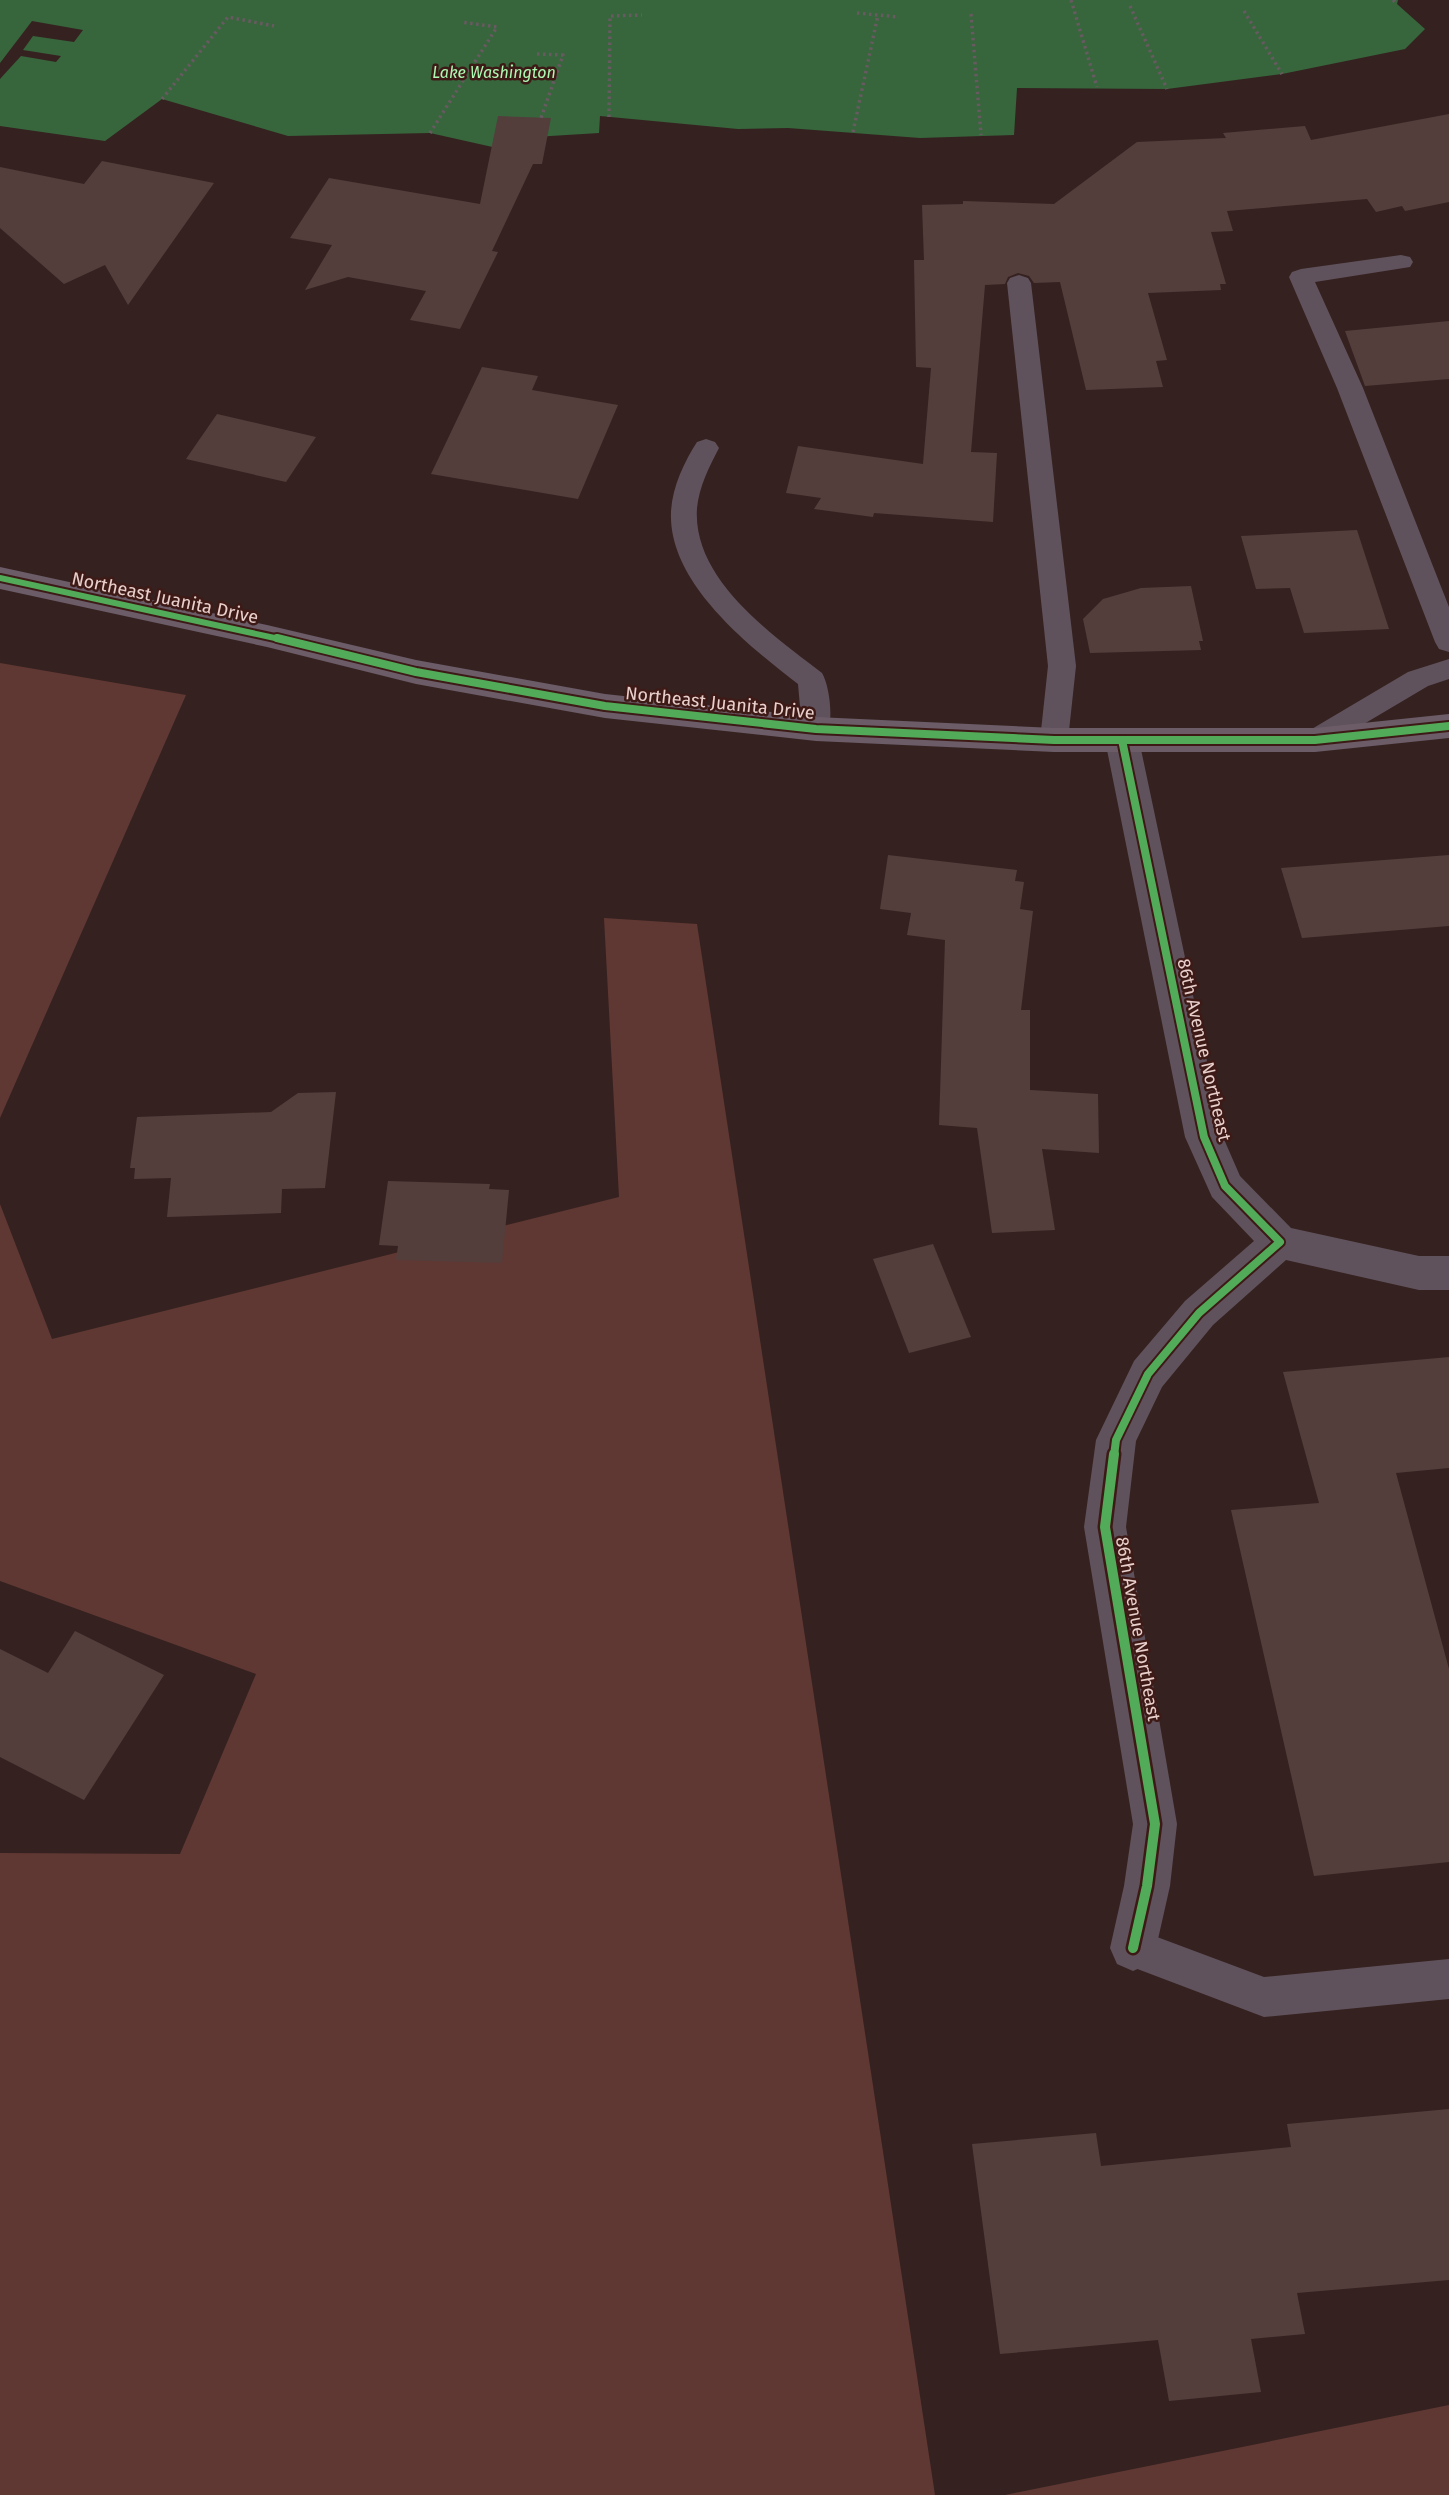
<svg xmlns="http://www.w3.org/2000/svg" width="1449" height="2495" viewBox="0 0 1449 2495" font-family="'Fira Sans',sans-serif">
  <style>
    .green { fill: #603833 }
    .water { fill: #37663c }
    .pier { fill: #352220 }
    .building { fill: #533e3c }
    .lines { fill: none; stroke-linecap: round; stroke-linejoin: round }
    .path { stroke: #675a60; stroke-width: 3.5; stroke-dasharray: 2.5 3.5; stroke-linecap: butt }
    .lane { fill: #60525c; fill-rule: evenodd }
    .street { fill: #60525c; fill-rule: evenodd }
    .secondary { fill: #6b5c68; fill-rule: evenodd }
    .cycleway-far2-casing { stroke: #3e1a17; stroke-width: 10 }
    .cycleway-far1-casing { stroke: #3e1a17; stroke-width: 12 }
    .cycleway-casing { stroke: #3e1a17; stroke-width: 15 }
    .cycleway-far2 { stroke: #51ab58; stroke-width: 6 }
    .cycleway-far1 { stroke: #51ab58; stroke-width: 8 }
    .cycleway { stroke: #51ab58; stroke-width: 10 }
    .labels { text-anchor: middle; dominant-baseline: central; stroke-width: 5; stroke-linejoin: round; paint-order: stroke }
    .far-water-label { font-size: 16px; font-style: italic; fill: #abfab3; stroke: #3e1a17 }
    .street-label { font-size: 18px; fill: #e9d0cc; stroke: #3e1a17 }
  </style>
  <rect width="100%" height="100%" fill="#352220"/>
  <g class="green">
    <polygon points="0,663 186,695 0,1118"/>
    <polygon points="604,918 697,924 935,2495 0,2495 0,1853 180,1854 256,1674 0,1581 0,1204 52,1339 619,1197"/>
    <polygon points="1449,2405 1449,2495 1005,2495"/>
  </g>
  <polygon class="water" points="0,0 1398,0 1397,4 1425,29 1405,49 1282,74 1167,89 1017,88 1014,135 920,138 788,128 738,129 600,116 599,133 534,137 497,148 430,133 288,136 162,99 105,141 0,126"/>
  <polygon class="pier" points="32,21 83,30 74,42 33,36 23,50 61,56 56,62 21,56 0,79 0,63"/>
  <g class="building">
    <polygon points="1449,114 1449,202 1405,211 1402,206 1376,212 1367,199 1227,211 1233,231 1211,232 1226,284 1220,284 1221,290 1148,293 1167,360 1156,361 1163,387 1086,390 1060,282 1034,283 1029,276 1018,273 1008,277 1005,284 985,285 971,452 997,453 993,522 874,513 873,517 814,509 821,498 786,493 798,446 923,464 931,368 916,367 914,260 924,260 922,205 963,204 963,201 1054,204 1137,142 1226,138 1223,133 1305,126 1311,140"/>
    <polygon points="498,116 551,118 542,164 533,164 492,251 498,252 460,329 410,320 426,291 348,277 305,290 332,245 290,238 329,178 480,204"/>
    <polygon points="102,161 214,183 128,305 105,265 64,284 0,228 0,167 84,184"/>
    <polygon points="1449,321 1449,379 1365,386 1345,331"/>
    <polygon points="482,367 538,376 532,390 618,405 578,499 431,474"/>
    <polygon points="217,414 316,437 286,482 186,459"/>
    <polygon points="1357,530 1389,629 1304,633 1290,588 1256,589 1241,536"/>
    <polygon points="1191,586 1203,641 1199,641 1201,650 1090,653 1083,619 1103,599 1141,588"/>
    <polygon points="888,855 1017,870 1015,881 1024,882 1020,909 1033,911 1021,1010 1030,1010 1030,1090 1098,1094 1099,1153 1042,1149 1055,1230 992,1233 977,1128 939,1125 945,940 907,935 911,913 880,909"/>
    <polygon points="1449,855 1449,926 1302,938 1281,868"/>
    <polygon points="336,1092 325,1188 282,1189 281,1213 167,1217 171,1178 134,1179 135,1168 130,1168 137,1117 271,1112 298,1093"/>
    <polygon points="388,1181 490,1184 489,1189 509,1190 502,1263 396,1260 398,1246 379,1245"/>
    <polygon points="933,1244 971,1337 909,1353 873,1259"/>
    <polygon points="1449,1357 1449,1468 1396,1473 1449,1669 1449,1862 1314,1876 1231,1510 1319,1503 1283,1372"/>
    <polygon points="75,1631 164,1675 84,1800 0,1757 0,1649 48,1673"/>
    <polygon points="1449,2109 1449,2280 1297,2293 1305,2334 1251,2339 1261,2392 1169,2401 1158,2340 1000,2354 972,2144 1096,2133 1101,2166 1291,2147 1287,2124"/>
  </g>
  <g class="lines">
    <g class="path">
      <polyline points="1071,0 1097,87"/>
      <polyline points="1393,0 1397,4"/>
      <polyline points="1130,6 1167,89"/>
      <polyline points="1244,11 1282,74"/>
      <polyline points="857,13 899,17"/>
      <polyline points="971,14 981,135"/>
      <polyline points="537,54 563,55 541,118"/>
      <polyline points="162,99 228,17 274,26"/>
      <polyline points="609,117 610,16 642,15"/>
      <polyline points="853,132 878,15"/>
      <polyline points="430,133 497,27 461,22"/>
    </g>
    <g class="lane">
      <polygon points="1401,255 1410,257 1413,262 1410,267 1315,282 1363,388 1449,607 1449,652 1439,649 1435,642 1337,388 1289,277 1292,272 1301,269"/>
      <polygon points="1019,275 1028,278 1031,283 1076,666 1068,740 1064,747 1054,750 1044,747 1040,740 1048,666 1007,283 1010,278"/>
      <path d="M706,439L715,442L719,448C709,467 699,487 697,508C692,580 773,635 822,673C830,687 834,722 826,736L816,739L806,736L802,729L798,684C749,646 668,583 671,512C672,488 684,462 697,442Z"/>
      <polygon points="1449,659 1449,679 1428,686 1325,747 1315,750 1305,747 1301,740 1305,733 1408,672"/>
      <polygon points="1133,1928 1264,1977 1449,1959 1449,1999 1264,2017 1119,1962 1113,1948 1119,1934"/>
    </g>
    <polygon class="street" points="1122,728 1134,731 1139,740 1223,1137 1240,1176 1291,1228 1419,1256 1449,1256 1449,1290 1419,1290 1286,1260 1213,1325 1162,1387 1136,1441 1126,1527 1177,1824 1170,1886 1156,1948 1149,1964 1133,1971 1117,1964 1110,1948 1124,1886 1133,1824 1084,1527 1096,1440 1134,1361 1185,1301 1254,1241 1212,1197 1185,1137 1105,740 1110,731"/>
    <polygon class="secondary" points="0,567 267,625 416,660 605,694 816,717 1054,728 1315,728 1449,714 1449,738 1315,752 1054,752 816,741 605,718 416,684 267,647 0,589"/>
    <g class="cycleway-far2-casing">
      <polyline id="cycleway-far2" points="0,578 284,640"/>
    </g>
    <g class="cycleway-far1-casing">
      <g id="cycleway-far1">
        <polyline points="277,638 416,672 605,706 816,729 1054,740 1315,740 1449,726"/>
        <polyline points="1114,1456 1116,1440 1148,1374 1199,1313 1280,1242 1225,1186 1204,1137 1122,740"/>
      </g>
    </g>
    <g class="cycleway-casing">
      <polyline id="cycleway" points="1114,1454 1105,1527 1155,1824 1147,1886 1133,1948"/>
    </g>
    <use href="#cycleway-far2" class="cycleway-far2"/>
    <use href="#cycleway-far1" class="cycleway-far1"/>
    <use href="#cycleway" class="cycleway"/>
  </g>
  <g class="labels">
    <g class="far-water-label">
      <text x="494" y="72">Lake Washington</text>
    </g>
    <g class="street-label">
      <text transform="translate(165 598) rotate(12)">Northeast Juanita Drive</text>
      <text transform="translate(720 703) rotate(6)">Northeast Juanita Drive</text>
      <text transform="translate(1204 1050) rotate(77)">86th Avenue Northeast</text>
      <text transform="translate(1138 1629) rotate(80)">86th Avenue Northeast</text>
    </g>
  </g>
</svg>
